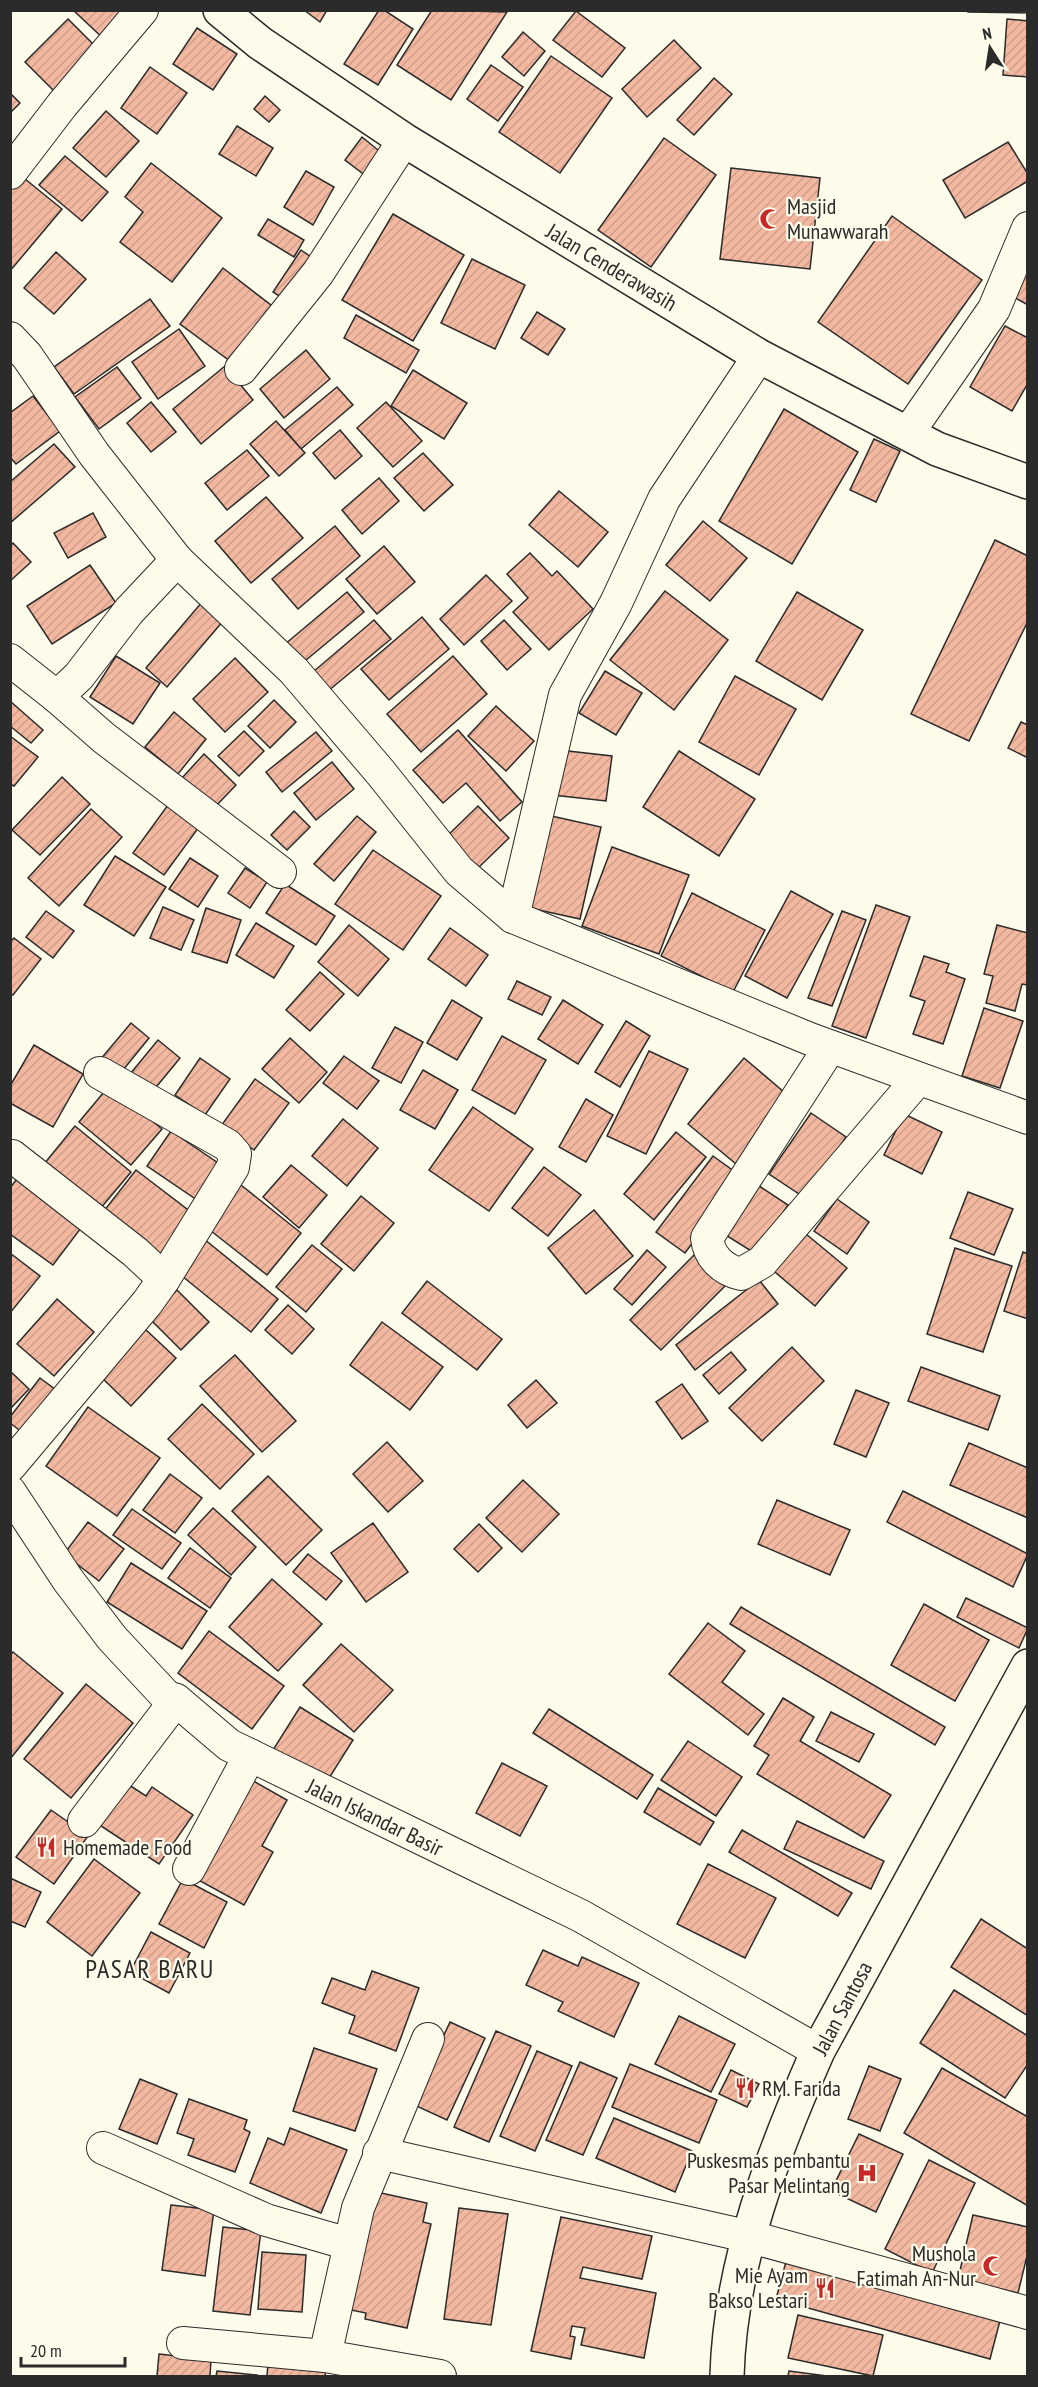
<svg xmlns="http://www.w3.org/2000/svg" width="1038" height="2387" viewBox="0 0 1038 2387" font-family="'PT Sans Narrow',sans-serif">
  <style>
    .building { fill: url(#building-hatch); stroke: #2b2b2b; stroke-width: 1.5 }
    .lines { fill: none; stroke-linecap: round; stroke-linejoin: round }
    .minor-casing { stroke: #2b2b2b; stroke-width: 34 }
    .tertiary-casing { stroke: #2b2b2b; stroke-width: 36 }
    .minor { stroke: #fdfbea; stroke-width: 32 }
    .tertiary { stroke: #fdfbea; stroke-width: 33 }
    .labels { text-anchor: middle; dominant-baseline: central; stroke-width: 4.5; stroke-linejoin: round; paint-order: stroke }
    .poi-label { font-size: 22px; fill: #2b2b2b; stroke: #fdfbea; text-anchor: start }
    .street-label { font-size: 22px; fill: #2b2b2b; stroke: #fdfbea }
    .quarter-label { font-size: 26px; letter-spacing: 1.5px; fill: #2b2b2b; stroke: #fdfbea }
  </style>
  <defs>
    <pattern id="building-hatch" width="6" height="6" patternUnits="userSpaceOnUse" patternTransform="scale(1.5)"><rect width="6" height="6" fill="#f2b8a0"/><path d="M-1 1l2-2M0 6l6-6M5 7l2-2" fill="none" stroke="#d09e8a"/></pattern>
  </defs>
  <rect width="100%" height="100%" fill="#fdfbea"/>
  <g class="building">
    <polygon points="73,10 135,10 106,41"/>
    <polygon points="304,10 327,10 320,22"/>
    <polygon points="379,10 384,10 413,29 378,85 344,64"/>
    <polygon points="432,10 507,12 451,100 397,65"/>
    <polygon points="968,10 1028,10 1028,13 968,12"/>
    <polygon points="576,11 625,48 602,77 553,40"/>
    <polygon points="68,19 99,50 56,93 25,62"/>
    <polygon points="1007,19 1028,21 1028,77 1003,75"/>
    <polygon points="197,28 237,54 213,90 173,64"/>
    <polygon points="523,32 545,51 524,76 502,57"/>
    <polygon points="674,40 701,68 647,117 622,89"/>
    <polygon points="551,56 612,98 560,173 499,132"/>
    <polygon points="491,65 523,87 498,121 467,99"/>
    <polygon points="150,67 187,93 157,134 121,108"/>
    <polygon points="714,78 732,94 694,135 677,120"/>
    <polygon points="10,93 20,103 10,113"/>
    <polygon points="265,96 280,110 269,122 254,109"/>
    <polygon points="106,111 139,141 106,177 73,148"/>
    <polygon points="237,126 273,148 256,176 219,154"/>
    <polygon points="362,137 383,154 366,176 345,160"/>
    <polygon points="664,138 716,175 651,267 598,230"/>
    <polygon points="1008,142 1028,174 1028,181 965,218 943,180"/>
    <polygon points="65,156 108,192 82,221 39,185"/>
    <polygon points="151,163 222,218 172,282 120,242 143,212 125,197"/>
    <polygon points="731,168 820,178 810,269 720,259"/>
    <polygon points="14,170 62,209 10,271 10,175"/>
    <polygon points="306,171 334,187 313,225 284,207"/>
    <polygon points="393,214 464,255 413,341 342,300"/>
    <polygon points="892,216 982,280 908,384 818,322"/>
    <polygon points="268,219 304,240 294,257 258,235"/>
    <polygon points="301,250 317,261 290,303 273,292"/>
    <polygon points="56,252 86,279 54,314 24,288"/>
    <polygon points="472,259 525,285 495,349 441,323"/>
    <polygon points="1028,265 1028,305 1010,295"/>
    <polygon points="223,268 280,312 238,367 180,324"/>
    <polygon points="150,299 170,326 74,394 54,367"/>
    <polygon points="537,312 565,329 548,355 521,338"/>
    <polygon points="356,315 419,350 406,373 344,338"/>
    <polygon points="1005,326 1028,338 1028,383 1012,411 970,387"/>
    <polygon points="179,329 205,366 158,399 132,362"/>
    <polygon points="306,350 330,379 284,418 260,389"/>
    <polygon points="225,366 253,400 201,444 173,409"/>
    <polygon points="117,367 141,398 99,429 75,397"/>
    <polygon points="413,370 467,403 444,439 391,406"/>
    <polygon points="337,387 353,405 301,449 285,430"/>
    <polygon points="33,396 60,431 16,464 10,457 10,413"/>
    <polygon points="151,402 176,432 151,452 127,423"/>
    <polygon points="386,402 422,441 393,467 357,428"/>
    <polygon points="784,409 858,452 792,564 719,521"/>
    <polygon points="276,421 305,453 279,476 250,444"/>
    <polygon points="340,430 362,456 335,479 313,453"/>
    <polygon points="874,439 900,451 876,502 850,490"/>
    <polygon points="54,444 75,467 10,523 10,482"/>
    <polygon points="247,450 269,476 227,510 205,483"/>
    <polygon points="423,453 453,485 424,511 394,478"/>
    <polygon points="379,478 399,501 362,534 342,510"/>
    <polygon points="559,491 608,532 578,567 529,525"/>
    <polygon points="266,497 303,538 251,583 215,541"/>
    <polygon points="93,513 106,537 68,558 54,533"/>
    <polygon points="703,521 747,558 710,601 666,565"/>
    <polygon points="335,526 360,556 298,609 272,579"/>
    <polygon points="995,540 1028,556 1028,621 969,741 911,714"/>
    <polygon points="13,543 31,562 10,581 10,546"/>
    <polygon points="384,546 415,582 377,614 346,579"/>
    <polygon points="530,553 552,576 557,571 593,609 549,650 513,612 528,598 507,574"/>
    <polygon points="90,565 116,603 52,644 27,606"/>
    <polygon points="486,575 512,601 464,645 440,619"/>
    <polygon points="665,591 728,640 674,710 610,660"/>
    <polygon points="347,592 364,612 300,665 284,645"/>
    <polygon points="797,592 863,630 822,700 756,661"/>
    <polygon points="208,595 229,614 167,687 146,668"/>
    <polygon points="422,617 449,649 389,700 361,669"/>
    <polygon points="374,620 391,639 328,691 313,672"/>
    <polygon points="504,620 531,649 507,670 481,641"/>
    <polygon points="116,656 160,683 133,724 90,697"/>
    <polygon points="453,656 487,694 421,752 387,714"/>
    <polygon points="235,658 268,692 225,732 193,699"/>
    <polygon points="605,671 642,693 616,735 579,713"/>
    <polygon points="735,676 796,709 759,775 699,742"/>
    <polygon points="274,700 296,722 270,748 248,726"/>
    <polygon points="10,701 43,730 31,743 10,726"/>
    <polygon points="496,706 534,741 506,771 468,736"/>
    <polygon points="174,712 206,739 178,774 145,747"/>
    <polygon points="1021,722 1028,725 1028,758 1008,748"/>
    <polygon points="458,730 522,802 500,821 466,783 443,803 413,770"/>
    <polygon points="244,731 264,751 239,776 218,756"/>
    <polygon points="316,732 332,751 282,792 266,772"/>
    <polygon points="10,736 38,757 14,786 10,784"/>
    <polygon points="559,750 612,756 606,801 553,795"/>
    <polygon points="679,751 755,799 719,856 643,807"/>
    <polygon points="204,754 236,785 214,808 182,778"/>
    <polygon points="332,762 354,789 316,820 294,793"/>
    <polygon points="62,777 90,804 40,855 12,830"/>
    <polygon points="168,805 199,827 164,875 133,853"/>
    <polygon points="478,806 509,838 475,871 444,839"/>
    <polygon points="91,809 122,837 59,906 28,878"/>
    <polygon points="294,811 310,827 287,850 271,835"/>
    <polygon points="547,815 601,827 580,919 525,907"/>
    <polygon points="357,816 376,832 334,881 314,864"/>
    <polygon points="612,847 689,875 659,954 582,926"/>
    <polygon points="373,850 441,896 403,950 335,904"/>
    <polygon points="115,856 166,887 134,936 84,905"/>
    <polygon points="190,858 218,876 198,907 169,889"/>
    <polygon points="245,868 267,882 250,908 228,893"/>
    <polygon points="285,884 335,916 316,945 266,913"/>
    <polygon points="791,891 833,914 787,998 745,976"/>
    <polygon points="692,893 765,930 733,992 661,956"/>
    <polygon points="876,905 910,917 866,1038 832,1026"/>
    <polygon points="163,907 194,920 181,950 150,938"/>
    <polygon points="206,908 241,920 227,963 192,952"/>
    <polygon points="46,911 74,931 53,958 26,937"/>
    <polygon points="842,911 866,920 832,1006 808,998"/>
    <polygon points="256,923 294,946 274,978 236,955"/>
    <polygon points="349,925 389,959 358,996 318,962"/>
    <polygon points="997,925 1028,933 1028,985 1022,984 1015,1011 986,1003 993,976 984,974"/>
    <polygon points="450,928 488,955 466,986 428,959"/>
    <polygon points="14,938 41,959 13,995 10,993 10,942"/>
    <polygon points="924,956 949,964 946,972 965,979 943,1044 913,1034 925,1001 910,996"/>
    <polygon points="320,972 344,994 310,1031 286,1010"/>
    <polygon points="517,981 551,997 542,1015 508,999"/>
    <polygon points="452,1000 482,1018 457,1060 427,1043"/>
    <polygon points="563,1000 603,1025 578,1064 538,1039"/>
    <polygon points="984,1008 1023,1021 1000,1088 962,1076"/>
    <polygon points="626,1021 650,1036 620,1087 595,1072"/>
    <polygon points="131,1023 149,1038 119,1075 100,1060"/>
    <polygon points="395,1027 423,1042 401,1083 372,1068"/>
    <polygon points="502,1036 546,1060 515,1114 472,1090"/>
    <polygon points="290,1038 327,1072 299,1103 262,1069"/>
    <polygon points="158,1040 180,1058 148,1097 126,1079"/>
    <polygon points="34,1045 83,1074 53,1127 10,1103 10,1086"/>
    <polygon points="649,1051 688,1069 646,1154 607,1136"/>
    <polygon points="344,1056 379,1081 357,1109 323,1083"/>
    <polygon points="200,1058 230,1079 205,1115 175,1095"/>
    <polygon points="744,1058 791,1098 736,1164 688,1124"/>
    <polygon points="423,1070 458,1090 435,1129 400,1110"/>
    <polygon points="255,1079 289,1103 254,1150 221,1126"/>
    <polygon points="109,1086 162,1129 131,1165 79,1122"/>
    <polygon points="586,1099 613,1115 586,1162 559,1147"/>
    <polygon points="473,1107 533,1149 489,1211 429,1170"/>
    <polygon points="811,1113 846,1137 805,1198 769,1174"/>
    <polygon points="904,1114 942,1132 922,1174 884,1155"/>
    <polygon points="343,1119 378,1148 347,1186 312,1156"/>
    <polygon points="75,1126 131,1172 95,1215 40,1169"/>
    <polygon points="171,1131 221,1165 197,1200 147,1166"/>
    <polygon points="676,1132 706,1157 654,1220 624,1194"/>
    <polygon points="713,1156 742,1177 685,1253 656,1232"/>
    <polygon points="291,1165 327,1195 299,1228 263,1197"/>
    <polygon points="544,1167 581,1195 548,1236 512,1208"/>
    <polygon points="136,1170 196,1216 160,1262 100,1216"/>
    <polygon points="19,1176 84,1224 53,1265 10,1234 10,1188"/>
    <polygon points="756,1184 788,1205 756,1254 724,1234"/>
    <polygon points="241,1185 301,1233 267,1275 206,1227"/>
    <polygon points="968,1192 1013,1209 994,1255 950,1238"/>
    <polygon points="361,1196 394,1223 354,1271 321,1244"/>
    <polygon points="837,1199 869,1222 847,1254 814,1231"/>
    <polygon points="594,1210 633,1256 586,1294 548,1248"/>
    <polygon points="800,1229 847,1268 815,1306 769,1267"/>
    <polygon points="204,1239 278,1299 251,1332 177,1272"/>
    <polygon points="312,1245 342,1269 306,1312 276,1287"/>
    <polygon points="955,1248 1012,1266 983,1352 927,1334"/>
    <polygon points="647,1250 666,1267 632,1305 614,1289"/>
    <polygon points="1023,1252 1028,1254 1028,1319 1004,1311"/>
    <polygon points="10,1253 40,1276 10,1313"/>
    <polygon points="694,1255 725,1286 661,1350 630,1320"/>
    <polygon points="759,1280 778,1304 695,1370 676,1345"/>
    <polygon points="427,1281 502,1339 477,1370 402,1313"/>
    <polygon points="177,1290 209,1322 181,1350 149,1318"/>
    <polygon points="57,1299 94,1332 54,1376 17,1344"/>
    <polygon points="288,1305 314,1329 292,1354 265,1330"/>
    <polygon points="382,1322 443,1367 410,1410 350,1365"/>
    <polygon points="145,1329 176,1358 131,1406 101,1377"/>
    <polygon points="792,1347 824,1381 762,1441 729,1408"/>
    <polygon points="731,1352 746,1370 719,1394 703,1375"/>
    <polygon points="235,1355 296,1421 262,1452 200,1386"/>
    <polygon points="921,1367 1000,1396 988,1430 908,1401"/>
    <polygon points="10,1371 29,1389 10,1409"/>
    <polygon points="40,1378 60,1393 27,1436 10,1423 10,1417"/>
    <polygon points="536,1380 557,1403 527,1428 508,1405"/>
    <polygon points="682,1384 708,1421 682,1439 656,1402"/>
    <polygon points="856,1390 889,1403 866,1457 834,1444"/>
    <polygon points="202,1404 254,1454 220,1489 168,1439"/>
    <polygon points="88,1407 160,1458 117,1516 46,1466"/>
    <polygon points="387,1442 423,1481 388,1512 353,1474"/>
    <polygon points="969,1443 1028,1468 1028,1518 950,1485"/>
    <polygon points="170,1474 202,1498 175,1533 143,1510"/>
    <polygon points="268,1476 322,1530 286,1565 232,1511"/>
    <polygon points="523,1480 559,1514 522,1552 486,1518"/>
    <polygon points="903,1491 1028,1554 1013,1587 887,1522"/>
    <polygon points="777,1500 850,1530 830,1575 758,1544"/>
    <polygon points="213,1508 256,1547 231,1575 188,1535"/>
    <polygon points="132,1509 181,1543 162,1569 113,1535"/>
    <polygon points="88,1522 124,1549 99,1581 64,1554"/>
    <polygon points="373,1523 408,1572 366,1602 331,1553"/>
    <polygon points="479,1524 502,1548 478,1572 454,1549"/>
    <polygon points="190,1548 231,1578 210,1608 168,1578"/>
    <polygon points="308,1554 342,1581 326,1600 293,1572"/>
    <polygon points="131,1563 207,1611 182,1649 107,1602"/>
    <polygon points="272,1579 322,1624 278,1671 229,1627"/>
    <polygon points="966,1598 1028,1628 1019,1648 957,1617"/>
    <polygon points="924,1604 989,1640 955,1701 891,1665"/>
    <polygon points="741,1607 945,1727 935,1745 730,1624"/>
    <polygon points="708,1623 745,1651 722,1682 764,1714 748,1735 669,1674"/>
    <polygon points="209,1631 284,1686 252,1729 178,1673"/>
    <polygon points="341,1644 393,1690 354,1732 303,1685"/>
    <polygon points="13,1652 63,1693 10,1759 10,1655"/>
    <polygon points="86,1684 133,1723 71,1798 24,1759"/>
    <polygon points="783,1698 814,1717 800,1741 891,1795 864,1838 757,1774 769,1755 754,1746"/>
    <polygon points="300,1707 353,1740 326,1783 273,1750"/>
    <polygon points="549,1709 653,1775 637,1799 533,1733"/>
    <polygon points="831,1712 874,1734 859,1762 816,1741"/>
    <polygon points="688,1741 742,1777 716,1816 661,1780"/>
    <polygon points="502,1763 547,1786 520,1836 476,1813"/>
    <polygon points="248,1778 287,1800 262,1846 273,1852 244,1905 193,1877"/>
    <polygon points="126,1783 146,1796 152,1787 193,1815 159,1864 98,1824"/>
    <polygon points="658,1788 714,1822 700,1845 644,1812"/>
    <polygon points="51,1810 88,1836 54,1884 16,1857"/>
    <polygon points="797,1821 884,1861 871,1889 784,1849"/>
    <polygon points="742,1830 852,1893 838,1916 729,1852"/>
    <polygon points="94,1859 140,1893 92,1956 47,1922"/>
    <polygon points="708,1864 776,1898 745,1958 677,1924"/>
    <polygon points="10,1878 41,1892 25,1927 10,1921"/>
    <polygon points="183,1879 227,1902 204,1948 159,1924"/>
    <polygon points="981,1919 1028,1949 1028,2016 951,1967"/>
    <polygon points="151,1932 190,1953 169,1993 130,1972"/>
    <polygon points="543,1950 578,1966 582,1957 639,1983 614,2037 558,2011 563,2002 526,1985"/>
    <polygon points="372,1971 419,1988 396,2051 349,2033 355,2016 322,2003 332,1978 365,1990"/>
    <polygon points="954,1990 1028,2036 1028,2064 1005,2098 920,2043"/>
    <polygon points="679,2016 735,2044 711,2092 655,2064"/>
    <polygon points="450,2022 485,2038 447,2120 412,2104"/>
    <polygon points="496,2031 531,2046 489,2142 454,2127"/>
    <polygon points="314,2048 377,2069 355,2131 293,2111"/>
    <polygon points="537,2051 572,2066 535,2151 500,2136"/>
    <polygon points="580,2062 617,2078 583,2155 546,2140"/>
    <polygon points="630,2064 717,2100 699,2143 612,2107"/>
    <polygon points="869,2066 901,2079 880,2131 848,2119"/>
    <polygon points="942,2068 1028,2117 1028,2206 904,2133"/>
    <polygon points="731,2070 759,2084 747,2107 719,2094"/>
    <polygon points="140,2079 177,2094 157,2144 119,2129"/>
    <polygon points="189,2099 247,2120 244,2129 250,2132 235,2172 188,2155 194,2139 177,2133"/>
    <polygon points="614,2118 692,2151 675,2192 596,2158"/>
    <polygon points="290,2128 347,2150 321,2213 250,2183 268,2138 284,2145"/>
    <polygon points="859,2134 903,2154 876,2212 831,2191"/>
    <polygon points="929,2160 975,2183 932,2273 885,2249"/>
    <polygon points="372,2191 427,2203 423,2222 431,2224 407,2328 365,2319 366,2313 346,2309"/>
    <polygon points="171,2205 214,2210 205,2276 162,2270"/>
    <polygon points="459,2208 508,2214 491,2325 444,2319"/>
    <polygon points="973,2215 1028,2227 1028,2252 1018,2293 958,2279"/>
    <polygon points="561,2217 652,2236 642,2279 583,2267 580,2278 656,2293 644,2358 581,2345 585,2328 572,2326 570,2336 575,2337 571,2359 531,2351"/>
    <polygon points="223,2227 261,2231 250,2315 213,2311"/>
    <polygon points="262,2252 306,2255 302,2312 258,2309"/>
    <polygon points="788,2254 1002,2313 990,2359 776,2299"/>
    <polygon points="798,2315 883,2335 873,2376 788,2358"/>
    <polygon points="159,2354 211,2360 210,2376 157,2376"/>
    <polygon points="268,2363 326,2370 325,2376 267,2376"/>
    <polygon points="217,2371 257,2375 257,2376 216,2376"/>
    <polygon points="789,2371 827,2376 788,2376"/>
  </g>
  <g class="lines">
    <g class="minor-casing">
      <g id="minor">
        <polyline points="10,173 62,105 142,10"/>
        <polyline points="10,338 27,356 94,454 177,560 294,671 381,773 459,871 513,917 810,1039 1028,1118"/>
        <polyline points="241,369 318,273 404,140"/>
        <polyline points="908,433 994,309 1028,228"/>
        <polyline points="10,660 57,697 104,738 280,872"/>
        <polyline points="57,697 79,676 129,611 177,560"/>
        <polyline points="513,917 565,695 616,603 664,499 759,356"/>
        <path d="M830,1047L707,1238C709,1257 723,1270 741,1274L762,1262L918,1079"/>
        <polyline points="100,1073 227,1145 235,1154 233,1167 164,1279"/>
        <polyline points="10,1466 147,1303 164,1279 135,1252 12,1156"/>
        <polyline points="10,1492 68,1580 112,1638 167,1697 176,1700 229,1745 581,1916 818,2051"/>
        <polyline points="84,1821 176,1700"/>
        <polyline points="189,1869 250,1755"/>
        <polyline points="428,2039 358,2208 325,2356 440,2376"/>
        <polyline points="103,2148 266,2220 349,2244"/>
        <polyline points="379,2153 751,2237 1028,2313"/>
        <polyline points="183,2343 325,2356"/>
      </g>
    </g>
    <g class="tertiary-casing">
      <g id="tertiary">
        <polyline points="220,10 260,43 404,140 759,356 937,449 1028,482"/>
        <path d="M727,2376C730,2263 773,2153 818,2051L1028,1666"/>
      </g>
    </g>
    <use href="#minor" class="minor"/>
    <use href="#tertiary" class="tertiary"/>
  </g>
  <defs>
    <g id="mosque-bare" transform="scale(1.62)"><path d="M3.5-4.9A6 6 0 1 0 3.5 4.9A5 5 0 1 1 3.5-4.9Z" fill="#c62828" stroke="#fdfbea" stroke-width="2.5" paint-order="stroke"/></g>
    <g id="restaurant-bare" transform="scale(1.62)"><path d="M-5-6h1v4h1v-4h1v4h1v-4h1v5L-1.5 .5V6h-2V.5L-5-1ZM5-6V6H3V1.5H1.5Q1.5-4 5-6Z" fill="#c62828" stroke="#fdfbea" stroke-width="2.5" paint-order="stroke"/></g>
    <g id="hospital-bare" transform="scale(1.62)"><path d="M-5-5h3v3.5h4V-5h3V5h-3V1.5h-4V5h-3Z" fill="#c62828" stroke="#fdfbea" stroke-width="2.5" paint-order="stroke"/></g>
  </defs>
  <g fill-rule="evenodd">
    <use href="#mosque-bare" x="770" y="219"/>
    <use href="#restaurant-bare" x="46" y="1847"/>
    <use href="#restaurant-bare" x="745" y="2088"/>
    <use href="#hospital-bare" x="867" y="2173"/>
    <use href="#mosque-bare" x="993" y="2266"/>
    <use href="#restaurant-bare" x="825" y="2288"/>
  </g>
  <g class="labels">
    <g class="poi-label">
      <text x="787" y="206">Masjid<tspan x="787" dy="25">Munawwarah</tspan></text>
      <text x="63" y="1847">Homemade Food</text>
      <text x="762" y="2088">RM. Farida</text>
      <text x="850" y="2160" text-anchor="end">Puskesmas pembantu<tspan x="850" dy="25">Pasar Melintang</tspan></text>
      <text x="976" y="2253" text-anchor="end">Mushola<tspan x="976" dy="25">Fatimah An-Nur</tspan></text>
      <text x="808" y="2275" text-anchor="end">Mie Ayam<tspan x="808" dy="25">Bakso Lestari</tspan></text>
    </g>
    <g class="street-label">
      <text transform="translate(612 267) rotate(31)">Jalan Cenderawasih</text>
      <text transform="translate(375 1817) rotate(26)">Jalan Iskandar Basir</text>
      <text transform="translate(842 2008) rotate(-62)">Jalan Santosa</text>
    </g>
    <g class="quarter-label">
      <text x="150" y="1968">PASAR BARU</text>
    </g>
  </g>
  <rect width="1038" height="2387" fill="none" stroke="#2b2b2b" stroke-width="24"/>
  <g transform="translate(990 48) rotate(348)" stroke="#fdfbea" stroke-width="4.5" paint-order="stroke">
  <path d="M0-4.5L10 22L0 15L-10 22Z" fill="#2b2b2b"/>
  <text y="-9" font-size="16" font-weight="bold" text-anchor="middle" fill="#2b2b2b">N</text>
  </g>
  <path d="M21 2357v9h104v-9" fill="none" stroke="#2b2b2b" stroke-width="3"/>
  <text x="30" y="2357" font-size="18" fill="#2b2b2b" stroke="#fdfbea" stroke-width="4.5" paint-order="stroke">20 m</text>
</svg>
